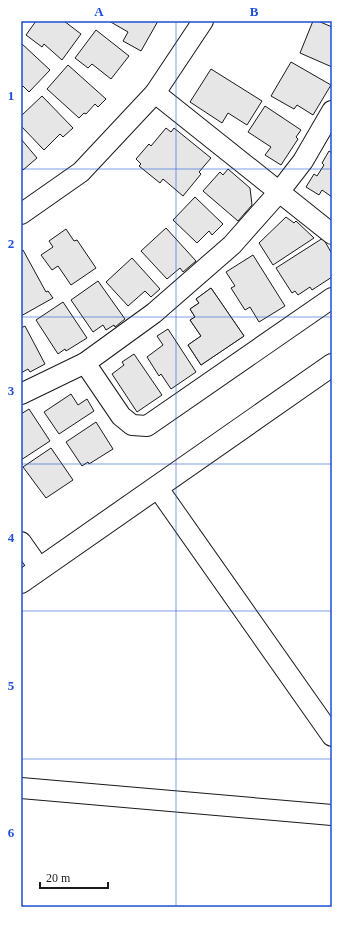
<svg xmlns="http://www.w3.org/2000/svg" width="353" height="928" viewBox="0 0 353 928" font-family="Georgia,serif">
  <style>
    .building { fill: #e6e6e6; stroke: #1a1a1a }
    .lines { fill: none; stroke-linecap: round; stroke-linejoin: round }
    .minor-casing { stroke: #1a1a1a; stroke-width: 22 }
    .tertiary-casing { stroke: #1a1a1a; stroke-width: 24 }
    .minor { stroke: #fff; stroke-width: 20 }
    .tertiary { stroke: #fff; stroke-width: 22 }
    .grid { fill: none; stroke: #1d4ed8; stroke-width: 1; stroke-opacity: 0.55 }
    .neatline { fill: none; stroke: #1d4ed8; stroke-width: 1.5 }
    .grid-label { font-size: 13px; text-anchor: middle; font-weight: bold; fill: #1d4ed8 }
  </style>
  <rect width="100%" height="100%" fill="#fff"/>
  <g class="building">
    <polygon points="36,21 64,21 81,34 62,60 44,44 42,47 26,35"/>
    <polygon points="109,21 158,21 141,51 123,41 128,32"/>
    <polygon points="313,21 318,21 332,27 332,67 300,53"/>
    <polygon points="96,30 129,56 111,79 92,64 88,68 75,58"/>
    <polygon points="21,43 50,70 29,92 23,86 21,88"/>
    <polygon points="291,62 331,85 313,115 297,105 294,109 271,96"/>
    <polygon points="68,65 106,99 98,107 95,104 86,114 84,113 79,118 47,89"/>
    <polygon points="211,69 262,101 247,125 228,113 222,123 190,102"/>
    <polygon points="42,96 73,128 63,137 60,134 44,150 21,126 21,116"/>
    <polygon points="265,106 301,130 296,137 298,139 281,165 265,155 271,147 248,132"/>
    <polygon points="166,128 171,132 174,128 211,158 199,172 201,174 183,196 163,179 160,183 139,166 141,164 136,159 149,144 151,146"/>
    <polygon points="21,139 37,158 23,170 21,167"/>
    <polygon points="329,151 332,153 332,197 322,190 319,195 306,187 314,174 317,176 324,165 322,163"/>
    <polygon points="228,169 250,188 252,205 238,221 203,191 220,172 223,175"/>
    <polygon points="195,197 223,224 212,235 209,231 197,243 173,220"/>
    <polygon points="286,217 294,223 296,221 314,238 273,265 259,243"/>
    <polygon points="166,228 196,261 183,272 180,268 167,279 141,251"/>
    <polygon points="66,229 74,241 77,240 96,268 71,285 58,266 52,270 41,255 53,247 49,241"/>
    <polygon points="323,238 332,254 332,277 312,290 310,287 298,295 295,291 292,293 276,268"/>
    <polygon points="23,250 46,292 48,291 53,298 21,316 21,251"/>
    <polygon points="253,255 285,306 259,322 250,307 245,310 231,288 235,286 226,272"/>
    <polygon points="132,258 160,289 151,297 145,291 128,306 106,282"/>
    <polygon points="98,281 125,319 115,327 114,325 106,330 103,325 93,332 71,300"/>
    <polygon points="211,288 244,336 201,365 188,345 201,336 190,320 195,317 190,309 199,303 196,299"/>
    <polygon points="211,288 244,336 201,365 188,345 201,336 190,320 195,317 190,309 199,303 196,299"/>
    <polygon points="63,302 87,338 66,351 65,349 58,354 36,320"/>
    <polygon points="25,326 45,364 30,372 28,369 21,373 21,328"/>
    <polygon points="168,329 196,372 171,389 161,374 159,376 147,357 163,345 157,336"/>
    <polygon points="134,354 162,395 137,412 112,374 124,365 122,362"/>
    <polygon points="71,394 78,405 87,399 94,411 59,434 44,412"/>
    <polygon points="29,409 50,441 21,460 21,414"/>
    <polygon points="96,422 113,449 89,464 88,462 82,466 66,442"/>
    <polygon points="51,448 73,480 46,498 23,467"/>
  </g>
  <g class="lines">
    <g class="minor-casing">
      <g id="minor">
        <polyline points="155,93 332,234"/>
        <polyline points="21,214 81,172 155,93 203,21"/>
        <polyline points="85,363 121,416 132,425 147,426 332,298"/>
        <polyline points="21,394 85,363 154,313 232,245 279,192 303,161 332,111"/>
        <polyline points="157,487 332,736"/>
        <polyline points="21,542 40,569"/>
        <polyline points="21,788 332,815"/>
      </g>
    </g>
    <g class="tertiary-casing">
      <polyline id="tertiary" points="21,582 332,365"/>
    </g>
    <use href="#minor" class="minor"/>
    <use href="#tertiary" class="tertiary"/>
  </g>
  <path class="grid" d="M176,21V907M21,169H332M21,317H332M21,464H332M21,611H332M21,759H332"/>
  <rect width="353" height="928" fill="none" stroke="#ffffff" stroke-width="44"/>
  <path d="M40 882v6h68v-6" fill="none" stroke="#1a1a1a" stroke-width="2"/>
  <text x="46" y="882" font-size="12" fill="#1a1a1a" stroke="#ffffff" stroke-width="3" paint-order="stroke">20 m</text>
  <rect x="22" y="22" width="309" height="884" class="neatline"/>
  <g class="grid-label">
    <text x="99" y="16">A</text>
    <text x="254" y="16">B</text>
    <text x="11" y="100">1</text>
    <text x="11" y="248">2</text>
    <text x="11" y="395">3</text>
    <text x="11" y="542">4</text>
    <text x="11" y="690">5</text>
    <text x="11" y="837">6</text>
  </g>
</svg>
